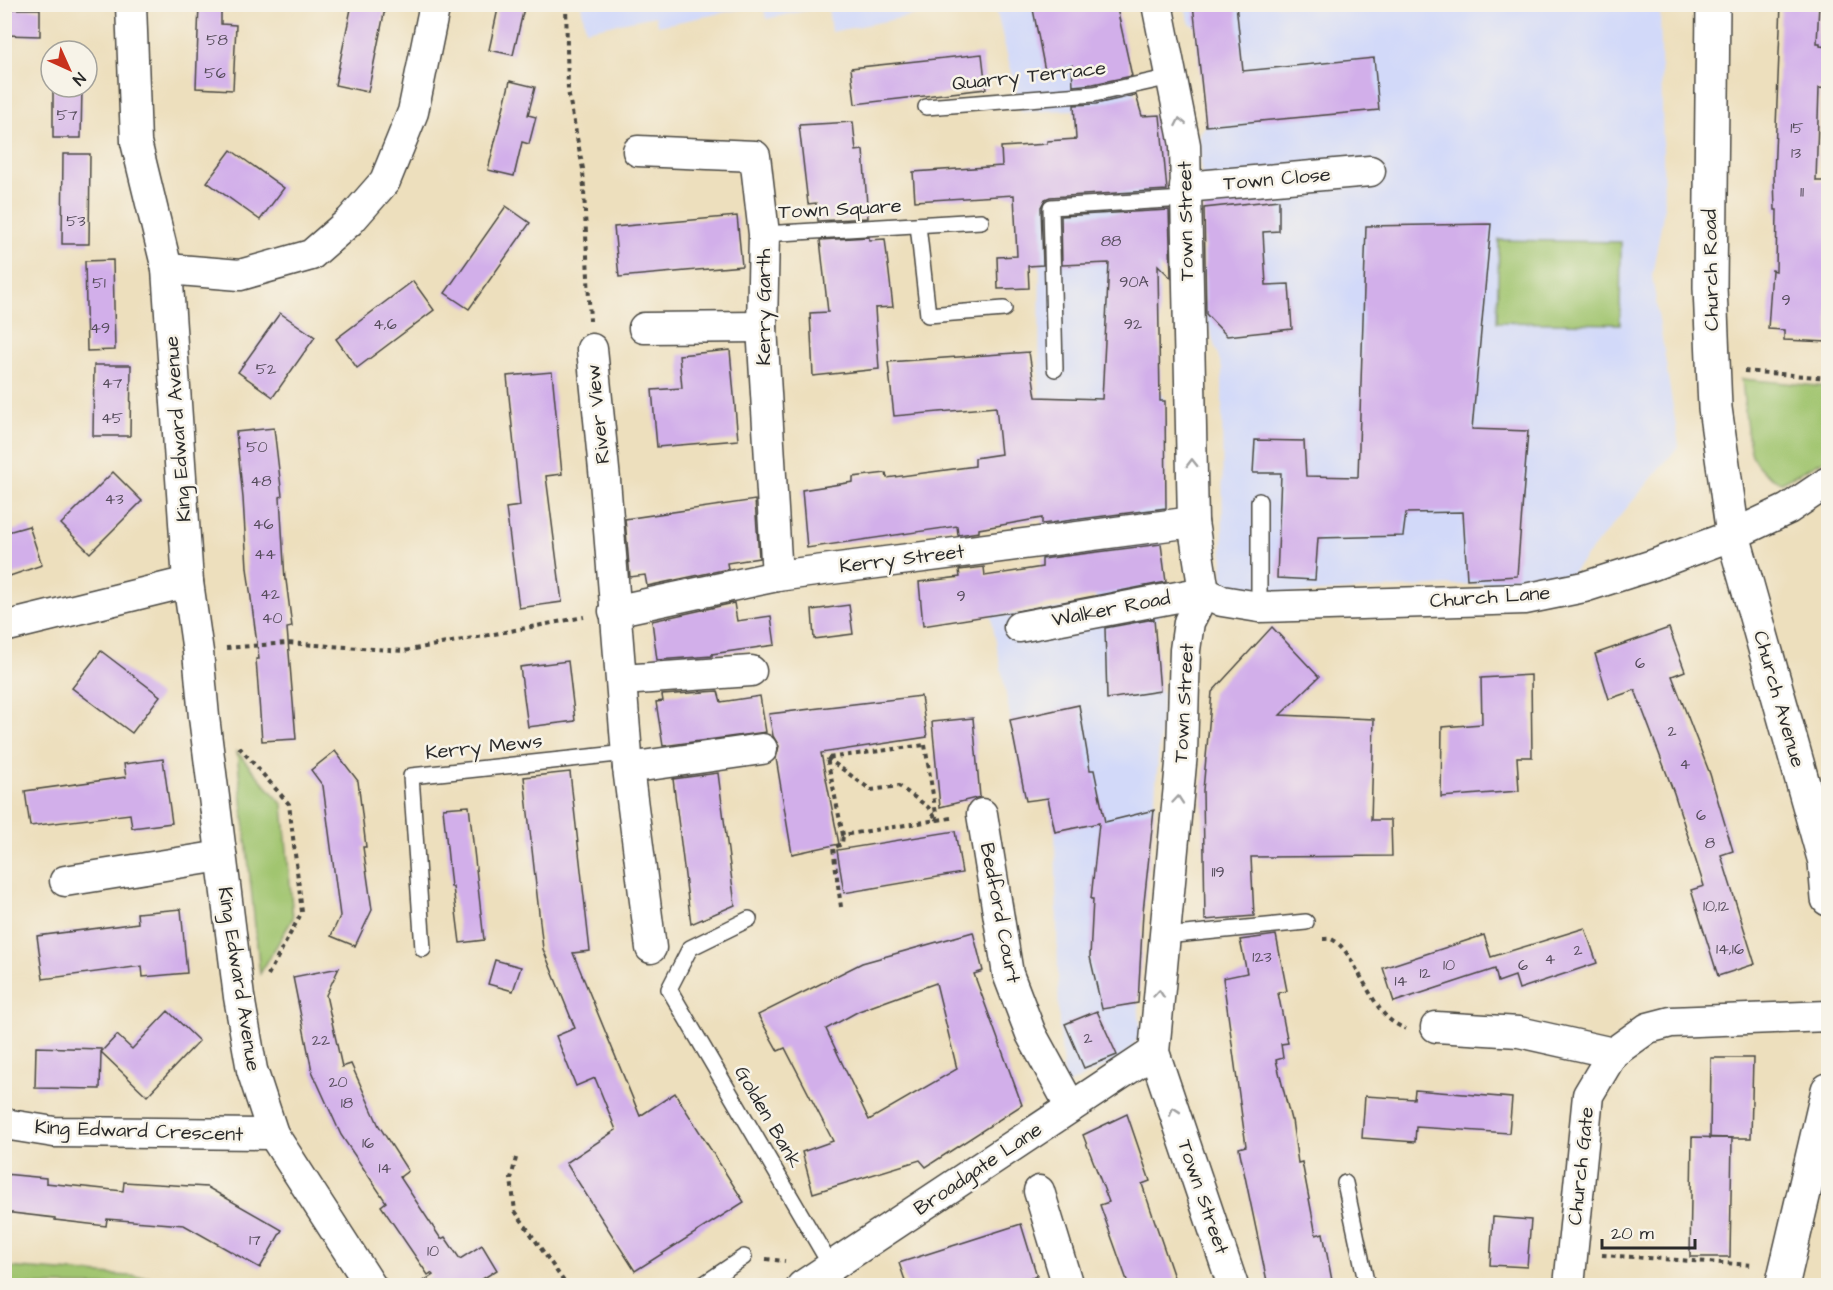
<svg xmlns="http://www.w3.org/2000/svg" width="1833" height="1290" viewBox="0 0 1833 1290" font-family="'Architects Daughter',sans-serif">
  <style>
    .built { fill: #d2d9f9 }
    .green { fill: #a1c56f; stroke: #66784d; stroke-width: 1.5 }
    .building { fill: #d2afea; fill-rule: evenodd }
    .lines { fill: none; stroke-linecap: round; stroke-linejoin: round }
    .service-casing { stroke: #484641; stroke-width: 18 }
    .minor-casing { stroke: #484641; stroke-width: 33 }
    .tertiary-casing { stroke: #484641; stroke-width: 36 }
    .path { stroke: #484641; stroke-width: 4; stroke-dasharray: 4.5 4.5; stroke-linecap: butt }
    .service { stroke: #fff; stroke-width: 15 }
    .minor { stroke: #fff; stroke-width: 30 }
    .tertiary { stroke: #fff; stroke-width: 33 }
    .oneway { stroke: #a0a0a0 }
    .labels { text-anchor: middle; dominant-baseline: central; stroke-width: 5; stroke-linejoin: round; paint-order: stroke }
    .number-label { font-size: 16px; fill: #554c5b }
    .street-label { font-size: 20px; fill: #2b2b2b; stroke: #f7f3e8 }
  </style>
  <rect width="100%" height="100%" fill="#f7f3e8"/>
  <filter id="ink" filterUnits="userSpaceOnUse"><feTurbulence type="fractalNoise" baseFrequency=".0167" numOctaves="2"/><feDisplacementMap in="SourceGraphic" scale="12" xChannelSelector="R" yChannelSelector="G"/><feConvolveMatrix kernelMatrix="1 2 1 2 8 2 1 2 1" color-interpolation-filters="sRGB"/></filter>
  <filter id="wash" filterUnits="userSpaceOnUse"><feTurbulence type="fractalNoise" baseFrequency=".008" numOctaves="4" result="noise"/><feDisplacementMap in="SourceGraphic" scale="24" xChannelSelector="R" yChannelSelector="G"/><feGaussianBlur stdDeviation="1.35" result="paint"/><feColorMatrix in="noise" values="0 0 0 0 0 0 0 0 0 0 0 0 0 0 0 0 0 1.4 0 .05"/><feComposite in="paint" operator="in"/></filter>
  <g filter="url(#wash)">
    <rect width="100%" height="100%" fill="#eddfbd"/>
    <g class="built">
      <polygon points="581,5 581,4 761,5 658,26 655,16 586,30"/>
      <polygon points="763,5 763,4 965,5 831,32 828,6 766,19"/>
      <polygon points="995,5 1116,5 1140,116 1160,115 1166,184 1161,217 1159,302 1160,392 1165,401 1166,508 1162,551 1168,592 1154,627 1160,691 1163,695 1154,810 1143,911 1138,1003 1141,1035 1123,1058 1065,1086 1059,1024 1055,832 1048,799 1026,801 991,615 1019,614 1096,603 1090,560 1047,567 1042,528 1039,397 1040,240 1038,193 1078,190 1074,110 1021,112"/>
      <polygon points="1184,5 1660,5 1664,209 1652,276 1679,446 1567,579 1223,597 1222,368 1204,311 1204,208 1199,134 1206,126 1195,26 1190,24"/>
    </g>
    <g class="green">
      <polygon points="1499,240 1621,242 1620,324 1497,322"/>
      <path d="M1742,379L1828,387V458L1782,482C1771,481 1755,465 1752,455C1745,431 1745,403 1742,379Z"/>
      <polygon points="237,752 283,805 293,918 260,974"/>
      <polygon points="5,1267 210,1282 210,1286 5,1285"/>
    </g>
    <g id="blocks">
      <g class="building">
        <polygon points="199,4 221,4 221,24 236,25 233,90 196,88"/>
        <polygon points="352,4 386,4 368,92 335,85"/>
        <polygon points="499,4 525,4 513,55 489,50"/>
        <polygon points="1032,4 1116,4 1132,76 1093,84 1073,86 1072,65 1045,71"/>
        <polygon points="1193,4 1236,4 1243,71 1374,58 1379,110 1206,126"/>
        <polygon points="1781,4 1819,4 1817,43 1820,43 1820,46 1828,47 1828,89 1819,88 1816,181 1828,181 1828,342 1784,340 1784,330 1768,329 1772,270 1776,271 1777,210 1775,210 1774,176"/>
        <polygon points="4,9 40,9 40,36 4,35"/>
        <polygon points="982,54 986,89 855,104 851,68"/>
        <polygon points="510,81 535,87 528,115 536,117 529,144 522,142 514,176 488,170"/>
        <polygon points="53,87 82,87 81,138 53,138"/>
        <polygon points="1136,95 1142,116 1160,115 1167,190 1050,197 1045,199 1041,207 1043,265 1028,266 1029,288 998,289 997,257 1017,256 1014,195 915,201 913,172 1002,166 1001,147 1047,144 1047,141 1076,139 1074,105 1096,104"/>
        <polygon points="853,122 856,151 863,150 868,218 818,221 816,203 808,204 799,125"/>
        <polygon points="231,150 284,188 260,220 207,182"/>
        <polygon points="63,154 90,154 89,244 62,244"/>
        <polygon points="1279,200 1279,231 1263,232 1266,285 1289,284 1292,329 1227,336 1206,314 1204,208"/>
        <polygon points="506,206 530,223 469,309 445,293"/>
        <polygon points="1169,210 1171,278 1158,265 1160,401 1165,401 1166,508 1042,524 1042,518 979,529 979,532 958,535 957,526 807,548 802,490 853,482 853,477 886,473 887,478 975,466 975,458 1001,454 996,407 894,416 888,362 1029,352 1036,397 1102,399 1109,263 1062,265 1061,216"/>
        <polygon points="737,216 742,266 619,277 614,227"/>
        <polygon points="1491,224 1472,429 1528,431 1517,576 1467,579 1463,512 1406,513 1403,536 1318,538 1315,580 1277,578 1281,473 1253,473 1255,440 1304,441 1306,476 1358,477 1366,226"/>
        <polygon points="869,237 869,240 885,239 893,307 875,308 879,369 813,376 810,313 828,312 820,240"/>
        <polygon points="113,260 115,350 87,351 85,261"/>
        <polygon points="413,281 434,310 357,368 336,339"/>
        <polygon points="280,313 315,337 273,397 238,372"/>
        <polygon points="730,350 738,440 657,447 652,390 682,388 679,355"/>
        <polygon points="94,365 131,365 130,436 93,436"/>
        <polygon points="552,372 562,474 546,476 562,602 519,608 506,508 520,506 507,376"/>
        <polygon points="274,428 282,496 280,497 285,580 286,580 292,627 287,628 296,739 262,741 256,659 259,659 247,568 243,498 236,432"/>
        <polygon points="113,472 142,501 90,553 61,524"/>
        <polygon points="755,500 759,558 727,563 728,569 647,586 645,575 630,577 625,519"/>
        <polygon points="29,526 42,565 4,578 4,533"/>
        <polygon points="1161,544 1166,582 1012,612 923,626 919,582 960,577 959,570 984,567 985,576 1042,567 1042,559"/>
        <polygon points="734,603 737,621 771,616 775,645 712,654 712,656 657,660 652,621"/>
        <polygon points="849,605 853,634 814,639 812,610"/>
        <polygon points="1154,619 1160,691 1107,699 1105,628"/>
        <polygon points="1272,627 1319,677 1280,715 1374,719 1371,820 1391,820 1392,856 1251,857 1254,916 1205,920 1203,790 1212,692"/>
        <polygon points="1669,628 1685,671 1672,676 1710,774 1733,851 1721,855 1755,964 1718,976 1691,890 1704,886 1674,793 1635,690 1609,699 1595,654"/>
        <polygon points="101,651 160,696 132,733 72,688"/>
        <polygon points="568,661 575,721 528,727 520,667"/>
        <polygon points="1531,675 1532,757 1517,757 1519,791 1441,797 1442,727 1482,724 1481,678"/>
        <polygon points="718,691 721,702 760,696 766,732 663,746 656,702 663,701 662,695"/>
        <polygon points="921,696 927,737 821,753 839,844 792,854 776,758 779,746 773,736 769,714"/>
        <polygon points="1079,705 1090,770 1094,770 1105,822 1154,810 1143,912 1138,1003 1102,1009 1090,957 1093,899 1091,899 1099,823 1055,832 1048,798 1026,801 1010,720"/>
        <polygon points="973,718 980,797 940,807 932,722"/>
        <polygon points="335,751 358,781 366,847 363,847 372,910 355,946 331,936 340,916 323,786 311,770"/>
        <polygon points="163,759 172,823 132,828 130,814 30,826 25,791 126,777 124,764"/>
        <polygon points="570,772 590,951 573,953 640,1116 675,1093 744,1202 635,1271 566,1163 616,1130 595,1078 576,1086 556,1036 575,1028 543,949 524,777"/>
        <polygon points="718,773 735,905 691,924 673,779"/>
        <polygon points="469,806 484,940 460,943 453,887 451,887 443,808"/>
        <polygon points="955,831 962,873 844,893 837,850"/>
        <polygon points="181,909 187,973 143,977 142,966 43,979 37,936 138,923 137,913"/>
        <polygon points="1585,928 1597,963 1519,989 1515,976 1498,982 1495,969 1394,1002 1383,968 1484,935 1491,957"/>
        <path d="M973,932L983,971L974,974L1022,1105L926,1167L920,1160L813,1193L802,1152L833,1141L785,1048L778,1051L758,1015L862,963ZM936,983L957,1069L869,1120L826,1029L859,1011Z"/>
        <polygon points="1276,935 1287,991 1278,993 1288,1043 1281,1044 1283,1058 1276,1060 1291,1120 1292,1120 1298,1163 1302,1162 1316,1235 1323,1233 1333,1286 1268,1286 1239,1148 1246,1146 1223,978 1247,973 1240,940"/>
        <polygon points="495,960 521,967 513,991 488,984"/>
        <polygon points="339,968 326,995 342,1067 351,1064 379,1126 408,1171 400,1177 441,1239 445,1237 460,1259 482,1245 497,1270 476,1283 478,1286 416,1286 433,1275 431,1273 428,1275 381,1206 386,1202 341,1135 312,1071 293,977"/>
        <polygon points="168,1011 199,1041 147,1096 101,1052 100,1089 35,1088 36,1047 101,1049 101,1052 117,1035 132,1049"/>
        <polygon points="1097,1011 1117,1055 1084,1068 1065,1024"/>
        <polygon points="1711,1058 1753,1058 1751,1138 1710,1138"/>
        <polygon points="1415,1090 1512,1098 1509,1133 1416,1127 1415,1142 1362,1138 1365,1096 1414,1099"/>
        <polygon points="1127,1114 1150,1181 1142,1184 1177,1286 1129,1286 1100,1205 1109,1202 1083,1135"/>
        <polygon points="1692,1137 1732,1138 1730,1257 1690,1257"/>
        <polygon points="4,1174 46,1178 46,1183 123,1191 124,1182 207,1187 282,1230 260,1268 184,1225 107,1219 106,1226 55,1220 55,1218 4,1212"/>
        <polygon points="1493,1217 1531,1220 1527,1267 1490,1265"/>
        <polygon points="1021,1224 1037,1276 1007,1286 907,1286 899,1263"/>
      </g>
    </g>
  </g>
  <g filter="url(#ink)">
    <use href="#blocks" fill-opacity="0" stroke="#484641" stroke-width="1.5"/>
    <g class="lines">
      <g class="service-casing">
        <g id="service">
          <polyline points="926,107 1094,94 1171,77"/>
          <polyline points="918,225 928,315 1004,309"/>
          <polyline points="764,234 981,221"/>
          <polyline points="1055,369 1051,207 1185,199"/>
          <polyline points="1259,607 1259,501"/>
          <polyline points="749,919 690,948 669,989 831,1266"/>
          <polyline points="1165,936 1306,922"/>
          <polyline points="423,949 411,776 627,753"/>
          <polyline points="1345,1183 1367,1286"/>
          <polyline points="701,1286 744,1257"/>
        </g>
      </g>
      <g class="minor-casing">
        <g id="minor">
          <polyline points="131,4 136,142 167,269 188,582 198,652 204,717 239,997 252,1070 273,1134 371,1286"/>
          <polyline points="1157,4 1185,145 1193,522 1204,592 1189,622 1185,650 1182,753 1154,1052 1233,1286"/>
          <polyline points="638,151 755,156 764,234 762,327 777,576"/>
          <polyline points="1185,187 1370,171"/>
          <polyline points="167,269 240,275 311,255 350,221 385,181 413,112 435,4"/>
          <polyline points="644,328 762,327"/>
          <polyline points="592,349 605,480 628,768 651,948"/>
          <polyline points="1204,592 1222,601 1259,607 1525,599 1584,587 1653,565 1733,535 1788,509 1828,482"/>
          <polyline points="614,611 777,576 1193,522"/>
          <polyline points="4,627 188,582"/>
          <polyline points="1019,627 1204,592"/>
          <polyline points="622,680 751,671"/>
          <polyline points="628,768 762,749"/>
          <polyline points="982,814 1008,974 1031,1034 1071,1107"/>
          <polyline points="65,881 221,856"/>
          <polyline points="1436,1027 1519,1032 1613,1053"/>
          <polyline points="4,1124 54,1132 273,1134"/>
          <polyline points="1039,1191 1068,1286"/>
          <polyline points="802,1286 1154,1052"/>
          <polyline points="1569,1286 1588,1095 1613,1053 1648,1028 1671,1022 1828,1016"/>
        </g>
      </g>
      <g class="tertiary-casing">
        <g id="tertiary">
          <polyline points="1713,4 1710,287 1715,408 1733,535 1825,862 1828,899"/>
          <polyline points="1782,1286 1828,1090"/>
        </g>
      </g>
      <g class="path">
        <polyline points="566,4 568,91 583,169 590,321"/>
        <polyline points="1744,371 1828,378"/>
        <polyline points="226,648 287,643 404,651 584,617"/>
        <polygon points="925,745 937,820 843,835 827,758"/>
        <polyline points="239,747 289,804 302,912 268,975"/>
        <polyline points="827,758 871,790 899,786 928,807 937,820 951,818"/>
        <polyline points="841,907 833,848 842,844 843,835"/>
        <path d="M1323,939C1326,939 1330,938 1333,940C1351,948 1369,1000 1386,1016C1391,1022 1399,1026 1406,1029"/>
        <polyline points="516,1158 511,1179 515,1211 567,1286"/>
        <polyline points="1602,1255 1753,1265"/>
        <polyline points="766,1259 785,1261"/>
      </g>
      <use href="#service" class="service"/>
      <use href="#minor" class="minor"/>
      <use href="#tertiary" class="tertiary"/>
    </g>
    <defs><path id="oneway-chevron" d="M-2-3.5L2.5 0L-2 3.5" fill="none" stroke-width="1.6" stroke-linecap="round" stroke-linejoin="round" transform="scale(1.5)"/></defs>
    <g class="oneway">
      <use href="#oneway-chevron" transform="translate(1180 122) rotate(-101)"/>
      <use href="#oneway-chevron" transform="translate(1192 463) rotate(-91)"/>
      <use href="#oneway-chevron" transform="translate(1178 800) rotate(-85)"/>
      <use href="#oneway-chevron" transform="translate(1159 994) rotate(-85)"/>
      <use href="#oneway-chevron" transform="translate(1174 1111) rotate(-109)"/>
    </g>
  </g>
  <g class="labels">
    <g class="number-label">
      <text x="217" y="40">58</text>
      <text x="215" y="73">56</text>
      <text x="67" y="115">57</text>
      <text x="1797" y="128">15</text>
      <text x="1796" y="153">13</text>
      <text x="1802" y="192">11</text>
      <text x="76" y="221">53</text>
      <text x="1111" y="241">88</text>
      <text x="1134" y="282">90A</text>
      <text x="99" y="283">51</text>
      <text x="1786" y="300">9</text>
      <text x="385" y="324">4,6</text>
      <text x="1133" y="324">92</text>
      <text x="100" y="328">49</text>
      <text x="266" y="369">52</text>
      <text x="112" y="383">47</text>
      <text x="112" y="418">45</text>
      <text x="257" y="447">50</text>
      <text x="261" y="481">48</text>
      <text x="114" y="499">43</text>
      <text x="263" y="524">46</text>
      <text x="265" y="554">44</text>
      <text x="270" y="594">42</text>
      <text x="961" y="596">9</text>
      <text x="272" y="618">40</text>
      <text x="1640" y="663">6</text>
      <text x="1672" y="731">2</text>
      <text x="1685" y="764">4</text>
      <text x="1701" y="815">6</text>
      <text x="1710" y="843">8</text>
      <text x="1218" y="872">119</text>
      <text x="1716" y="906">10,12</text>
      <text x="1730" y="949">14,16</text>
      <text x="1578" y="950">2</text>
      <text x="1262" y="957">123</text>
      <text x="1550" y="959">4</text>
      <text x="1449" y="965">10</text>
      <text x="1523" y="965">6</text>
      <text x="1425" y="973">12</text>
      <text x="1401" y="981">14</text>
      <text x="1088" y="1038">2</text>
      <text x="321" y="1040">22</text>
      <text x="338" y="1082">20</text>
      <text x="347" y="1103">18</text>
      <text x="368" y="1143">16</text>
      <text x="385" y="1168">14</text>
      <text x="255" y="1240">17</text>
      <text x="433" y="1251">10</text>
    </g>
    <g class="street-label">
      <text transform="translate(1029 76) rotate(-6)">Quarry Terrace</text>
      <text transform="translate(1277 179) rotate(-5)">Town Close</text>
      <text transform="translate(840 209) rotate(-3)">Town Square</text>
      <text transform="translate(1186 221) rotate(-91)">Town Street</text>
      <text transform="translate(1711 270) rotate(-91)">Church Road</text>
      <text transform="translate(764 307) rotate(-90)">Kerry Garth</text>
      <text transform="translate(598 414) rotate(-96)">River View</text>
      <text transform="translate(178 429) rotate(-94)">King Edward Avenue</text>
      <text transform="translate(902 559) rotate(-7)">Kerry Street</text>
      <text transform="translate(1490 597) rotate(-4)">Church Lane</text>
      <text transform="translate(1111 609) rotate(-11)">Walker Road</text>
      <text transform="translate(1779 699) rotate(74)">Church Avenue</text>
      <text transform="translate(1184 703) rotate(-87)">Town Street</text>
      <text transform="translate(484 747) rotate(-6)">Kerry Mews</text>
      <text transform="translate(1000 913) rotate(79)">Bedford Court</text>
      <text transform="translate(239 979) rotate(81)">King Edward Avenue</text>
      <text transform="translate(768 1117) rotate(60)">Golden Bank</text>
      <text transform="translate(139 1131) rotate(2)">King Edward Crescent</text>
      <text transform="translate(1581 1166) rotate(-84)">Church Gate</text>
      <text transform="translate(978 1169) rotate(-34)">Broadgate Lane</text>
      <text transform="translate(1203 1197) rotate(71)">Town Street</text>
    </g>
  </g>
  <rect width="1833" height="1290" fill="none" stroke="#f7f3e8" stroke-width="24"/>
  <g transform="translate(69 69) rotate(135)"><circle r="28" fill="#f7f3e8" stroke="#a5a39c" stroke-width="1.5"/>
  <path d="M0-4.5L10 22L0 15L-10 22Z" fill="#c8321e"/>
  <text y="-9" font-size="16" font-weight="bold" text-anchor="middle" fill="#2b2b2b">N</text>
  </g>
  <path d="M1602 1239v9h93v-9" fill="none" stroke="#2b2b2b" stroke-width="3"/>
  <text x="1611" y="1239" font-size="18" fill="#2b2b2b" stroke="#f7f3e8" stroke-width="4.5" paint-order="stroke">20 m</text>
</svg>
